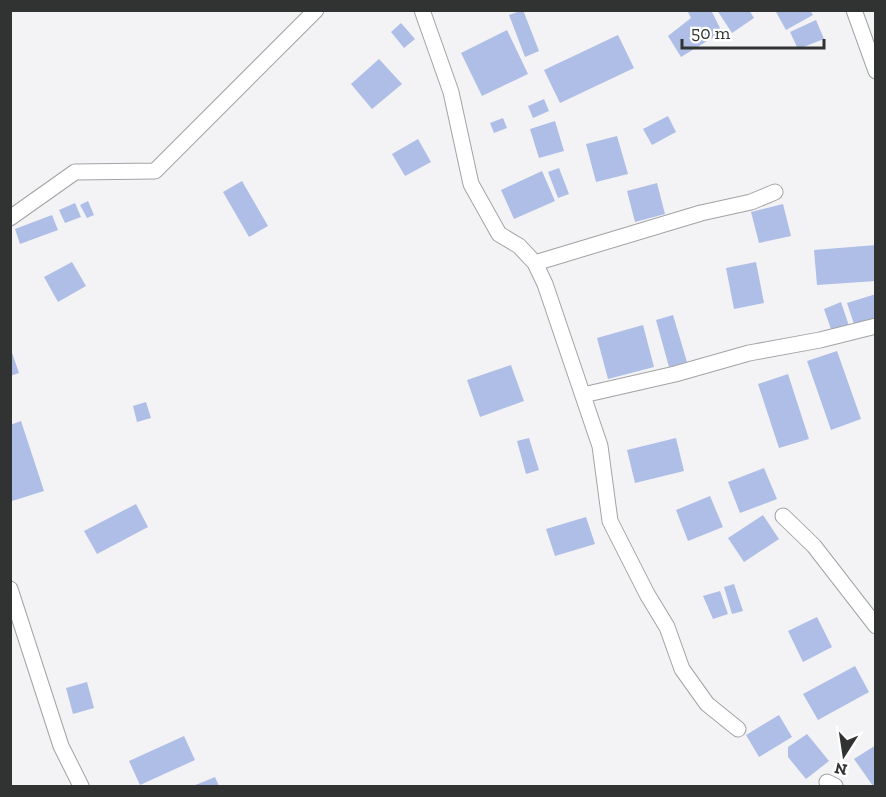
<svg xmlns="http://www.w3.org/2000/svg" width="886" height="797" viewBox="0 0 886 797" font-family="'Zilla Slab',serif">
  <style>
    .building { fill: #afbee6 }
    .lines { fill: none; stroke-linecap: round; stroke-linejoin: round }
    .street-casing { stroke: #a2a3a4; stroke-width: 17 }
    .street { stroke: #fff; stroke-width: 15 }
  </style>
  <rect width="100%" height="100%" fill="#f3f3f5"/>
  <g class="building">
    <polygon points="523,10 539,51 525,57 509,15"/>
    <polygon points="687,10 711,10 722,32 681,57 668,36 691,18"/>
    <polygon points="717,10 749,10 754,18 732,33"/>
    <polygon points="779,10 810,10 813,15 786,30 776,12"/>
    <polygon points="816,20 824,39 798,49 790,32"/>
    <polygon points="401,23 415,39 404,48 391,32"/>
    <polygon points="507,30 528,74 482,96 461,53"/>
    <polygon points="618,35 634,68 560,103 544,70"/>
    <polygon points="379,59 402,84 372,109 351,84"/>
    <polygon points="544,99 549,111 533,118 528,106"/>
    <polygon points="668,116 676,132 652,145 643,129"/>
    <polygon points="503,118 507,128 494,133 490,123"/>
    <polygon points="555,121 564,151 539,158 530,129"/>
    <polygon points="617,136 628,174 596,182 586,144"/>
    <polygon points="418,139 431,162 405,176 392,154"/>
    <polygon points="559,168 569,194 558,198 548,172"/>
    <polygon points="542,171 555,201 514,219 501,190"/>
    <polygon points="242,181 268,226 249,237 223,192"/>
    <polygon points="657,183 665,214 635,222 627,191"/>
    <polygon points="88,201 94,215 87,218 80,205"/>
    <polygon points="75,203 81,217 65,223 59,210"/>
    <polygon points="783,204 791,236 759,243 751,212"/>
    <polygon points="52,215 58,230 20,244 15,229"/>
    <polygon points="876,245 876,281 817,285 814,250"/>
    <polygon points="72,262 86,286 58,302 44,277"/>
    <polygon points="756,262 764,303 734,309 726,268"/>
    <polygon points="876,294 876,321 855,327 847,303"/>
    <polygon points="841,302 849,326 832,332 824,309"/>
    <polygon points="673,315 687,362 669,367 656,320"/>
    <polygon points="643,325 654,367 608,379 597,338"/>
    <polygon points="10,347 19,373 10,376"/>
    <polygon points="837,351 861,419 831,430 807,361"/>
    <polygon points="511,365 524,401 480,417 467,380"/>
    <polygon points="788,374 809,439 779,448 758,384"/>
    <polygon points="146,402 151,418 137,422 133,406"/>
    <polygon points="21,421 44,491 12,501 10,425"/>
    <polygon points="529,438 539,470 526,474 517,441"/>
    <polygon points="676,438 684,471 635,483 627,450"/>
    <polygon points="764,468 777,499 740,513 728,482"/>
    <polygon points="710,496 723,527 688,541 676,510"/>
    <polygon points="136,504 148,527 97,554 84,531"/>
    <polygon points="763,515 779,539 744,562 728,538"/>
    <polygon points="586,517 595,544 555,556 546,529"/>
    <polygon points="734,584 743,611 732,614 724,587"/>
    <polygon points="720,591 728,614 713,619 703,596"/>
    <polygon points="817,617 832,647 803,662 788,631"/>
    <polygon points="855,666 869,692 818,720 803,694"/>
    <polygon points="87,682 94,708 73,714 66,688"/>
    <polygon points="779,715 792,737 759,757 746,735"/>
    <polygon points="807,734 829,761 806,779 788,757 788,747"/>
    <polygon points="184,736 195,760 140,785 129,761"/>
    <polygon points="876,745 876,786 873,786 854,759"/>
    <polygon points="215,777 219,786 193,786"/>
  </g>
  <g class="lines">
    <g class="street-casing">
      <g id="street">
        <polyline points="422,10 451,92 471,184 499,234 519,246 535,263 545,284 600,446 610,521 647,594 667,627 682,669 707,704 738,729"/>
        <polyline points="854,10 876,71"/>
        <polyline points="10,218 75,172 155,171 316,10"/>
        <polyline points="535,263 701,213 751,202 775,192"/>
        <polyline points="583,395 675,374 749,353 820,340 876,326"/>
        <polyline points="783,516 814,546 876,626"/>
        <polyline points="10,589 61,746 81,786"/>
        <polyline points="827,782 835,786"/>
      </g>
    </g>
    <use href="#street" class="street"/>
  </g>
  <rect width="886" height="797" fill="none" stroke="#313232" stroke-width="24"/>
  <g transform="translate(844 755) rotate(192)" stroke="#ffffff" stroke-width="4.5" paint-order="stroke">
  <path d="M0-4.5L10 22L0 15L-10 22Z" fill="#313232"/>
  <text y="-9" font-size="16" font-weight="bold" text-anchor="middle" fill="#313232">N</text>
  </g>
  <path d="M682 39v9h142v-9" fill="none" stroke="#313232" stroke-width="3"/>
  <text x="691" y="39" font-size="18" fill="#313232" stroke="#ffffff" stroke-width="4.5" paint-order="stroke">50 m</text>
</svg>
